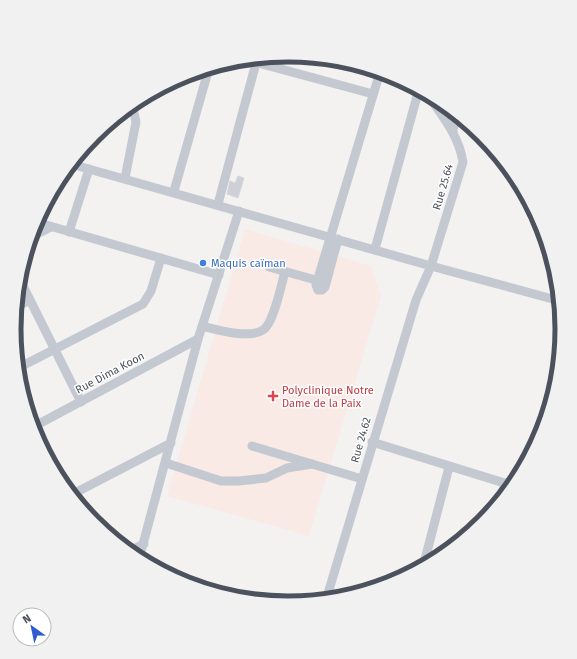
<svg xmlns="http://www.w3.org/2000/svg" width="577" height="659" viewBox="0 0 577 659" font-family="'Fira Sans',sans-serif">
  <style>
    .medical { fill: #f9eae6 }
    .building { fill: #cfd0d5; stroke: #d6d7dc }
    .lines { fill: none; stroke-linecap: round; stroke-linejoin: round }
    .minor { stroke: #c4c9d1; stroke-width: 9 }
    .shop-dot { fill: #3f7fe0; stroke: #fff; stroke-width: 1.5 }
    .health-dot { fill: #e0444e; stroke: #fff; stroke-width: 1.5 }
    .labels { text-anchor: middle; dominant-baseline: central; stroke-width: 3; stroke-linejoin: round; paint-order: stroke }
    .street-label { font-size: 11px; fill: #4b525d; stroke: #fff }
    .shop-label { font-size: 11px; fill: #366cbe; stroke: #fff; text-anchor: start }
    .health-label { font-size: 11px; fill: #be3a42; stroke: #fff; text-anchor: start }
    .rim { fill: none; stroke: #4b525d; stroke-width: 5 }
  </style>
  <rect width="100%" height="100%" fill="#f3f2f1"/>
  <polygon class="medical" points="245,229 371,266 381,296 309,536 167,496"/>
  <polygon class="building" points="238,176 244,178 238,198 227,194 230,181 235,183"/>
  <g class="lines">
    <g class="minor">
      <polyline points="244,59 373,94"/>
      <polyline points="453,131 456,114"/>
      <polyline points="71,164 431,266 560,301"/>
      <polyline points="125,178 136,122 132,104"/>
      <polyline points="174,191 209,68"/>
      <polyline points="218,204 256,63"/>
      <polyline points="36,222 219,275"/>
      <polyline points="69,232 89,169"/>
      <polyline points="31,237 51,227"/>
      <polyline points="338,239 325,287 322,290 318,290 316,285 380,72"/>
      <polyline points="375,249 419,89"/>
      <polyline points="269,267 323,282"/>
      <polyline points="19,278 81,402"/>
      <polyline points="16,307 30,300"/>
      <path d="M202,326C218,330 249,339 263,330C274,323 281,285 285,272"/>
      <polyline points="18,368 143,304 151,291 161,258"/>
      <polyline points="33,427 198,339"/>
      <polyline points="372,442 514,486"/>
      <polyline points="252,446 362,479"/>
      <polyline points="166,463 221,481 239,481 266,478 287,468 312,464"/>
      <polyline points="71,495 171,443"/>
      <polyline points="500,502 505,483"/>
      <polyline points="128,551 144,544"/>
      <polyline points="139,559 198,339 239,211"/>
      <polyline points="423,567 449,467"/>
      <path d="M326,600L416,300L431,266L463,162C459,136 442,115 427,94"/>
    </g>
  </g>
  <circle class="shop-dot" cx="203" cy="263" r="4"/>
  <path class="health-dot" d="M271 390h4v4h4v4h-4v4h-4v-4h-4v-4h4z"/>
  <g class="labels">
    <g class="street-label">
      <text transform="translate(443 187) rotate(-74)">Rue 25.64</text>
      <text transform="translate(110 373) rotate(-28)">Rue Dima Koon</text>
      <text transform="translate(361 440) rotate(-74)">Rue 24.62</text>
    </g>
    <g class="shop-label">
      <text x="211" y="263">Maquis caïman</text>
    </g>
    <g class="health-label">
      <text x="282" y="390">Polyclinique Notre<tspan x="282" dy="13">Dame de la Paix</tspan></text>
    </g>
  </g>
  <path d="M0 0H577V659H0ZM21 329a267 267 0 1 1 534 0a267 267 0 1 1-534 0Z" fill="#f1f1f2" fill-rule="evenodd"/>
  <path class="rim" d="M21 329a267 267 0 1 1 534 0a267 267 0 1 1-534 0Z"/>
  <g transform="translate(32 627) rotate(327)"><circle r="19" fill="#ffffff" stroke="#b7babe"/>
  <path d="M0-3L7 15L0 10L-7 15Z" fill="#2f5cd0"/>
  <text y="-6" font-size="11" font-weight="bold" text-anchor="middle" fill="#4b525d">N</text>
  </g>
</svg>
